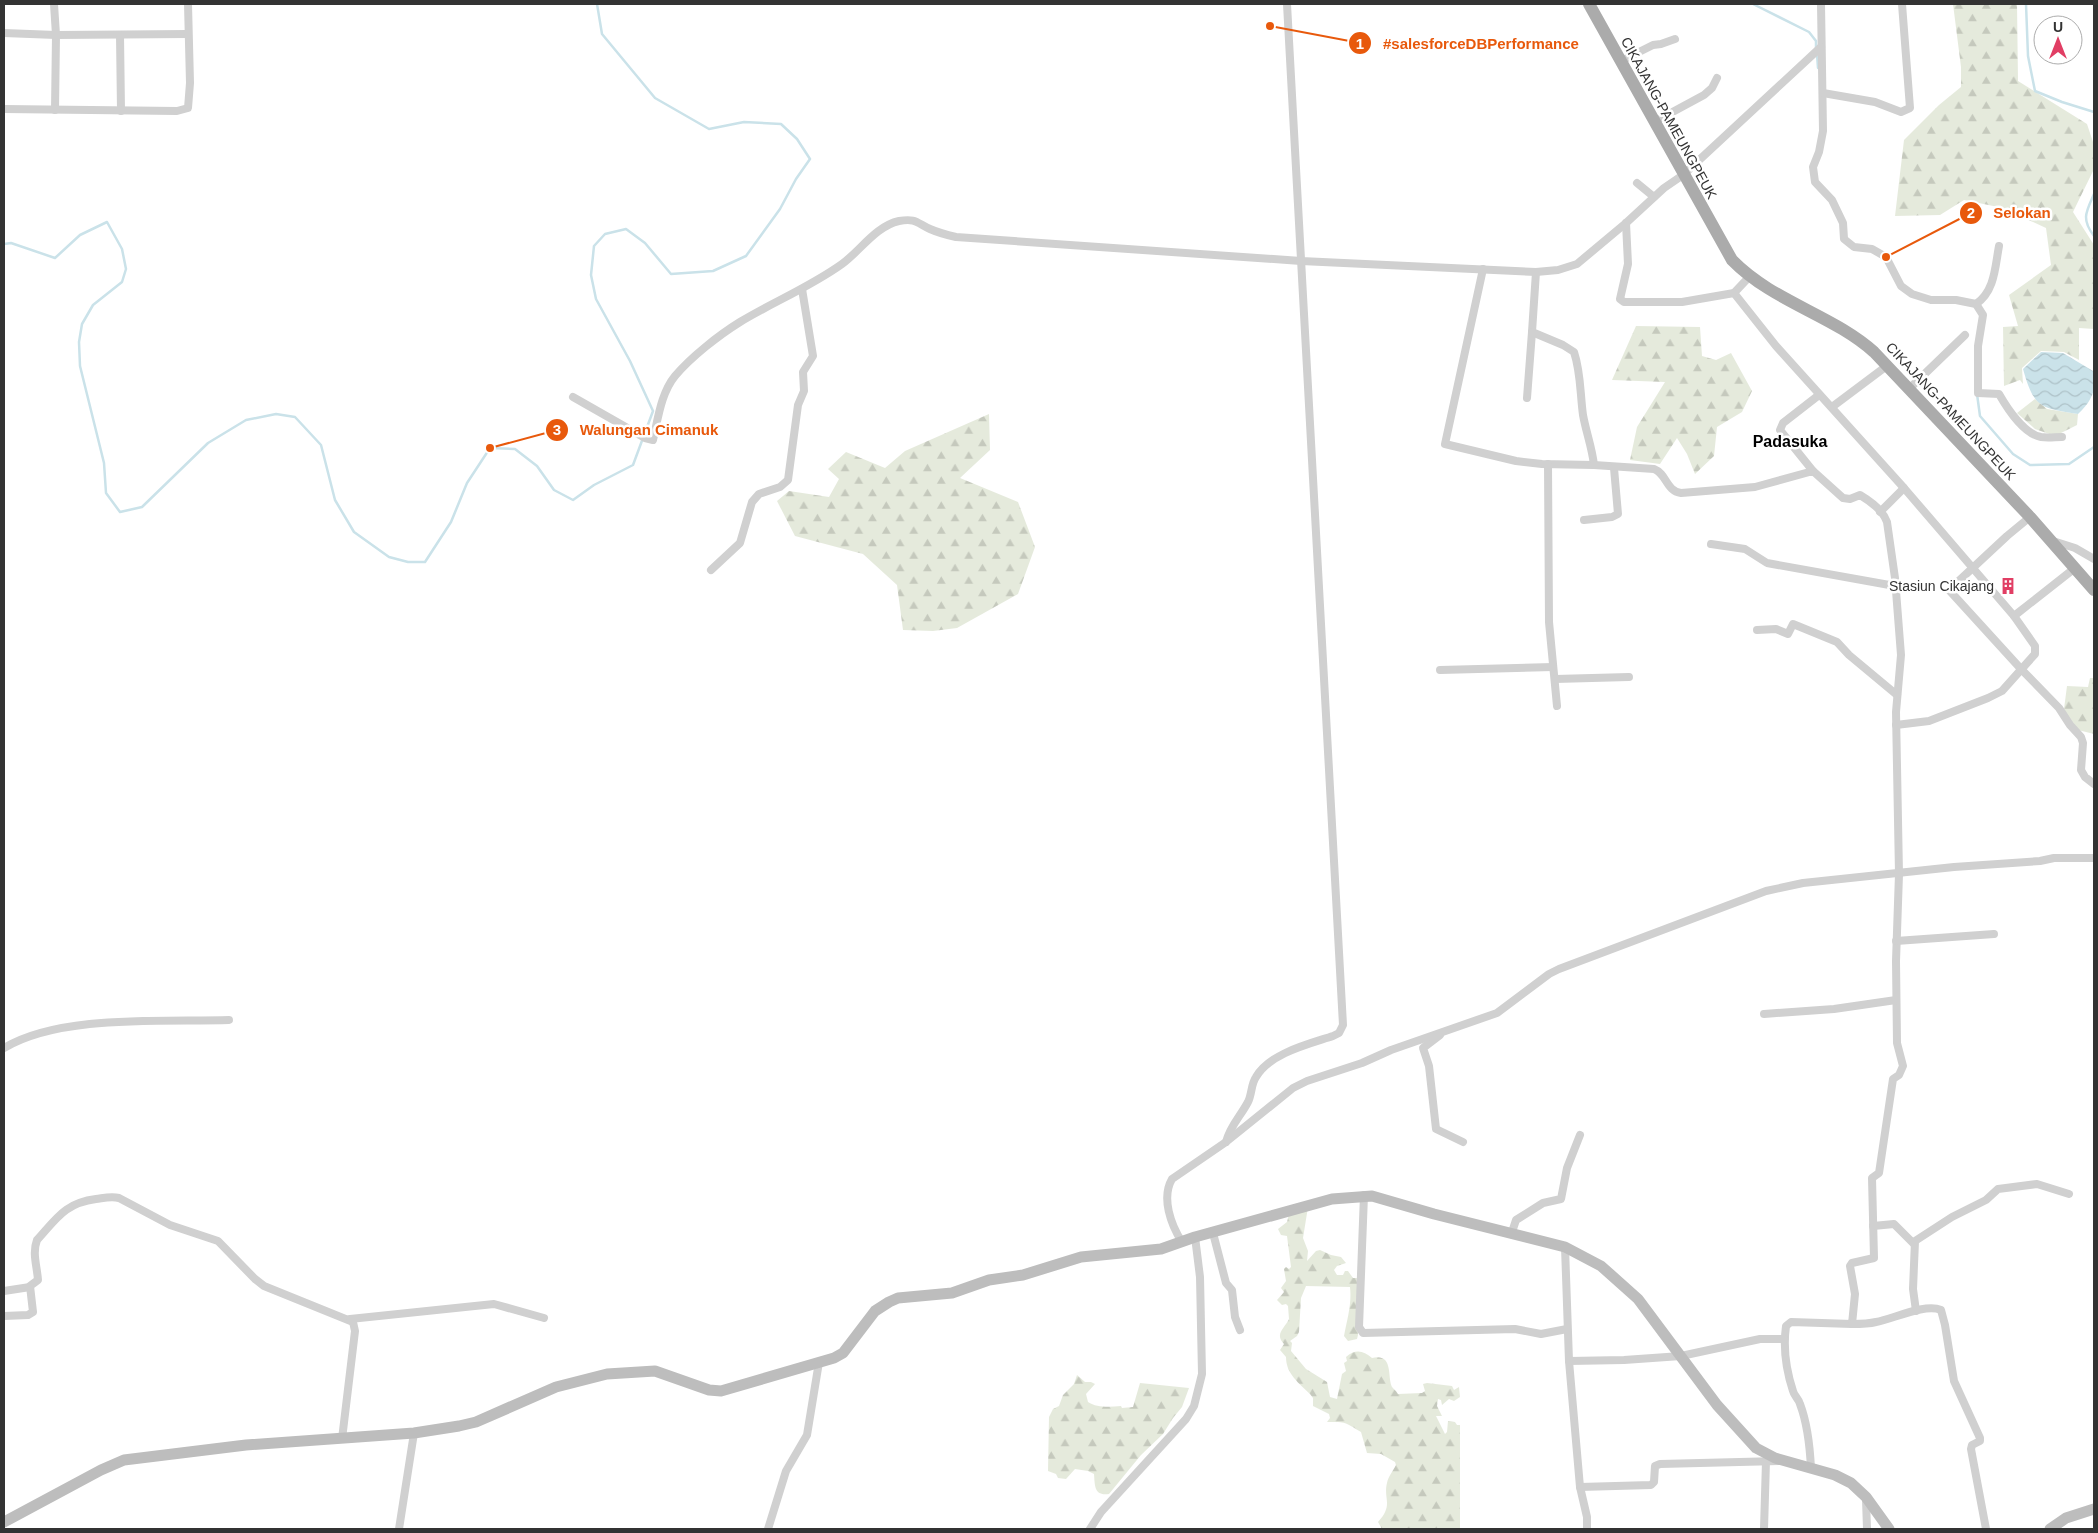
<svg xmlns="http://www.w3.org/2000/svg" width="2098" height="1533" viewBox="0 0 2098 1533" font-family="Arial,sans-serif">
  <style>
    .forest { fill: url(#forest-firs) }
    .water { fill: url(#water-waves) }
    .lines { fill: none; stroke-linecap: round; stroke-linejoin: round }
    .stream { stroke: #cae2e9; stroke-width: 2.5 }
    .street { stroke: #d0d0d0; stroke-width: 8 }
    .secondary { stroke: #bdbdbd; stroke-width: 11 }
    .primary { stroke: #ababab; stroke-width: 12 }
    .labels { text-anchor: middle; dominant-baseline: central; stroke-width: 5; stroke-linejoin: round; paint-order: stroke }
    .street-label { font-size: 14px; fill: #333; stroke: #fff }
    .poi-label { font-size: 14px; fill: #333; stroke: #fff; text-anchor: end }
    .quarter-label { font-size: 16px; font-weight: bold; fill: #000; stroke: #fff }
    .leader { fill: none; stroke: #e8590c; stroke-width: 2 }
    .callout-dot { fill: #e8590c; stroke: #fff; stroke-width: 2 }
    .mark-label { font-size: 15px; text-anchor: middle; font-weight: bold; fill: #fff }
    .callout-label { font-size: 15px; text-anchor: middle; font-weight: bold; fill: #e8590c; stroke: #fff; stroke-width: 5; stroke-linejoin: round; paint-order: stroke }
  </style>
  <defs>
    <pattern id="forest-firs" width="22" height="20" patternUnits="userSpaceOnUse" patternTransform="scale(1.25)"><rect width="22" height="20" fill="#e5eadc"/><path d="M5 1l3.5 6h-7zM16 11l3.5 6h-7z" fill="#c5c9bd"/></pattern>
    <pattern id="water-waves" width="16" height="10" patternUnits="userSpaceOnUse" patternTransform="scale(1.25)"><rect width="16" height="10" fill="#cae2e9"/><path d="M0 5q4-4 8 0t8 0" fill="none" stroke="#aec2c8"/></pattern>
  </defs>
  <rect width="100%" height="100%" fill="#fff"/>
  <g class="forest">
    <polygon points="1953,4 2017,4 2018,81 2087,124 2094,145 2094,169 2073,212 2094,245 2094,329 2079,328 2079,360 2064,352 2041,351 2022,368 2023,384 2020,380 2004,386 2003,327 2018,326 2009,295 2051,265 2046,228 2003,208 1964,200 1940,215 1895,216 1904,140 1939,105 1961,87 1961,67"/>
    <polygon points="1636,326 1700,327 1702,356 1716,360 1731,353 1752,391 1742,412 1717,427 1714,456 1695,474 1687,454 1677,438 1660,464 1630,460 1637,427 1665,382 1612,380"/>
    <polygon points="2035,399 2047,409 2078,414 2077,425 2055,436 2035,429 2017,413"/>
    <polygon points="989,414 990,450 960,478 1018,502 1035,547 1018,594 957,628 933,631 903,630 897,585 863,554 795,536 777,501 789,491 829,497 839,479 828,469 846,452 885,468 905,451"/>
    <polygon points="2090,678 2094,678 2094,734 2074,729 2064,709 2067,686 2088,687"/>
    <path d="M1308,1207L1303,1238L1308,1251L1307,1261L1316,1251L1320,1250L1331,1255L1341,1257L1346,1263L1337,1266L1334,1270L1337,1275H1343L1345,1271H1348L1353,1278H1359L1358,1335L1357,1339L1348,1341L1344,1336C1347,1320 1352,1304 1350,1287L1306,1286L1301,1298L1299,1332L1297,1336L1290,1341L1292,1343L1291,1351L1306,1369L1327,1382L1330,1397L1337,1399L1342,1374L1346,1371L1344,1363L1347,1361L1346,1357C1355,1349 1363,1350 1372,1358C1394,1353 1387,1377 1392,1387C1393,1388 1398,1393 1398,1394L1422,1393L1425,1391L1423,1384L1427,1383L1452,1386L1454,1390L1459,1387L1460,1397L1454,1401L1449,1399L1442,1405L1441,1400L1438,1399L1437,1406L1442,1416H1436L1445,1434L1447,1432L1448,1421L1455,1422L1457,1425H1460V1529H1382L1378,1522C1394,1505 1383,1499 1387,1483C1388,1477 1393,1471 1396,1465L1395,1462L1381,1454L1367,1453L1361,1432C1344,1422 1347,1422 1327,1422L1330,1418L1329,1414L1313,1406V1398L1310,1394C1299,1383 1286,1374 1286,1357L1280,1350L1284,1344C1274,1334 1285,1328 1289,1319L1288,1306L1286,1304L1282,1305L1277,1300L1284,1292L1281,1288L1286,1281L1284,1269L1286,1267L1289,1269L1291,1267L1287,1236L1281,1235L1278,1229L1287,1222L1289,1214Z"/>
    <path d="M1077,1375L1085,1382H1091L1095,1384L1086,1394L1088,1402C1097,1408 1110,1407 1121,1406L1122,1408L1133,1407L1140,1383L1189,1388L1182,1407L1173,1418L1163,1434L1141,1455L1109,1494C1094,1496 1095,1486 1094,1474L1088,1471L1075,1469L1066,1479L1058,1478L1056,1474L1048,1471L1049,1417L1053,1409L1059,1406L1063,1395L1074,1384Z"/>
  </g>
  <path class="water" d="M2041,352L2063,353L2093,371C2098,389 2091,402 2078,414C2040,408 2034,408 2023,369Z"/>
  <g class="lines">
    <g class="stream">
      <polyline points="1753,4 1809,32 1816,41 1816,48"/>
      <polyline points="2026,4 2028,56 2035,91 2062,102 2094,112"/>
      <polyline points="1817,54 1818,68"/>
      <path d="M2094,194C2086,212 2081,219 2094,236"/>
      <polyline points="4,244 11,243 55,258 80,235 107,222 122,249 126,269 122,282 93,305 82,324 79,342 80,366 104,463 106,493 120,512 142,507 208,443 246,420 276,414 295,417 321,445 335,500 354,532 389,557 408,562 425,562 451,522 467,483 490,448 515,449 537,466 554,490 573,500 594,485 633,465 653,411 630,361 596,299 591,275 594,246 605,234 626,229 645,243 671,274 713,271 746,256 780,209 796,179 810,159 797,139 781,124 744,122 709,129 655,98 602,34 597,4"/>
      <polyline points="1977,394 1980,416 2013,454 2030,465 2069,464 2094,447"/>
    </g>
    <g class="street">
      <polyline points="54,4 56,35 55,110"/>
      <path d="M1821,4L1823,131L1819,152L1813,167L1815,182L1832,200L1843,223L1844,239L1854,247L1872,249L1886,257L1901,286L1912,294L1931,300H1956L1976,304L1983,315L1978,346V393L1999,394C2007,408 2024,434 2041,437C2048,438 2055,437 2062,437"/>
      <polyline points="4,33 56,35 188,34"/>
      <polyline points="120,35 121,111"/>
      <polyline points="1621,61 1653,45 1661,44 1675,39"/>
      <polyline points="1823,93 1875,102 1901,112 1910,108 1902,4"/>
      <polyline points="4,109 177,111 188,108 190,83 188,4"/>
      <polyline points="1654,122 1704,95 1712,88 1717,78"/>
      <polyline points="1637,183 1654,197"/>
      <polyline points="1626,223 1628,264 1620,299 1624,302 1682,302 1734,293 1750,276"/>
      <path d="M1483,269L1445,444L1516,461L1542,464L1594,465C1592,447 1586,432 1583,415C1580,393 1581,373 1574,352L1563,345L1532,332L1536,272"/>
      <polyline points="1734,293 1776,346 1904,488 2014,616 2035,646 2035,654 2002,691 1988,698 1929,721 1896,725"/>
      <path d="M1976,304C1995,291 1995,267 1999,246"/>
      <polyline points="1910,388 1965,335"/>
      <path d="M573,397L645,438L653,440C658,419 661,393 675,376C691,357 719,335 740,322C773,302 810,287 842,264C860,251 876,226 899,221C916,218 917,223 930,229C939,233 947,235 956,237L1301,261L1536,272L1558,270L1577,264L1626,223L1664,188L1683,175L1821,47"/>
      <polyline points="1527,398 1532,332"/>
      <polyline points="1832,407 1888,365"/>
      <polyline points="1548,464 1549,622 1557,706"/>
      <path d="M1594,465L1654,469C1667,474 1666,491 1681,493L1755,487L1813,471L1843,498L1850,499L1860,495C1870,501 1883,510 1887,522L1895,578L1901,655L1896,712L1899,874L1896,961L1897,1043L1903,1066L1899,1075L1893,1079L1879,1173L1872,1178L1874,1258L1852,1263L1850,1266L1855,1294L1852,1324L1791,1322L1786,1326C1783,1348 1786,1370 1793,1391C1794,1396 1799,1399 1800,1404C1808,1425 1810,1447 1811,1469"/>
      <polyline points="1813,471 1780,430 1783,423 1819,395"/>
      <polyline points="1880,512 1904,488"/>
      <polyline points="2030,517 2007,536 1949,590 2021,669 2059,708 2070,725 2081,737 2083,743 2081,770 2085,777 2094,784"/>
      <polyline points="1584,520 1612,517 1618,514 1614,468"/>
      <polyline points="2053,541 2075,548 2094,559"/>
      <polyline points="1711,544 1745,549 1767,563 1895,586"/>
      <polyline points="711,570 740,543 752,502 759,494 780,487 788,480 798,405 804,391 803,372 813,356 802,289"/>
      <polyline points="2014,616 2075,568"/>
      <polyline points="1757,630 1776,629 1788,634 1793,624 1837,642 1849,655 1897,695"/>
      <polyline points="1440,670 1553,667"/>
      <polyline points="1555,679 1629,677"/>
      <polyline points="1896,941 1994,934"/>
      <polyline points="1764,1014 1834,1009 1896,1000"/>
      <polyline points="1440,1035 1423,1048 1429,1066 1436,1129 1463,1142"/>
      <path d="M4,1048C60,1014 164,1022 229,1020"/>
      <path d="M1226,1142C1230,1126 1240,1117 1248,1102C1252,1094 1251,1084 1256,1077C1270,1053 1309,1044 1333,1036L1339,1033L1343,1025L1287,4"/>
      <polyline points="1364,1195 1359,1327 1363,1333 1515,1329 1541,1334 1567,1329"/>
      <polyline points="1873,1226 1894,1224 1914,1244"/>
      <polyline points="1512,1232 1516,1220 1543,1203 1561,1199 1567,1168 1580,1135"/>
      <polyline points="1213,1233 1226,1283 1232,1290 1235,1317 1240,1330"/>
      <path d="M1182,1242C1171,1225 1161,1198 1172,1179L1226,1142L1293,1088L1307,1081L1362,1063L1391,1050L1497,1013L1549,974L1559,969L1766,891L1803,883L1954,867L2040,861L2054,858H2094"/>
      <polyline points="1565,1247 1569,1361 1580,1487 1587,1517 1587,1529"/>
      <polyline points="4,1291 30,1287"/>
      <polyline points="1916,1311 1913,1289 1915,1241 1952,1217 1986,1200 1998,1189 2037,1184 2069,1194"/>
      <path d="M4,1316L28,1315L33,1312L30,1286L38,1280C37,1266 32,1253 37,1240C57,1218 65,1203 96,1199C104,1198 111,1196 119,1198L170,1225L218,1241L255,1279L264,1286L353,1322L355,1331L342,1439"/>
      <polyline points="350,1319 494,1304 544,1318"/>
      <path d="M1852,1324C1860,1324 1868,1324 1876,1322C1893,1319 1925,1303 1941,1310L1945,1325L1954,1381L1980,1438V1441L1972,1445L1971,1449L1986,1529"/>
      <polyline points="1569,1361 1624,1360 1681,1356 1760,1339 1784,1339"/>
      <polyline points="1580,1487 1651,1485 1654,1482 1655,1466 1660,1464 1779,1461"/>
      <polyline points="1866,1499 1867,1529"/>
      <polyline points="399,1529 414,1433"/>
      <polyline points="768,1529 786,1471 807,1435 819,1362"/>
      <polyline points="1090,1529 1101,1512 1186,1419 1194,1406 1202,1374 1200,1277 1195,1237"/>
      <polyline points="1764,1529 1766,1461"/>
    </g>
    <g class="secondary">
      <polyline points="4,1522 101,1470 124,1460 246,1445 414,1433 459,1426 476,1422 556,1387 607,1374 655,1371 709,1390 721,1391 834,1358 843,1353 875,1311 889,1302 898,1298 952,1293 989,1280 1023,1275 1081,1257 1161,1249 1195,1237 1332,1199 1372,1196 1434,1214 1565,1247 1601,1266 1638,1299 1717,1405 1756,1448 1775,1458 1835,1475 1851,1483 1866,1497 1889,1529"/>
      <polyline points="2050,1529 2066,1518 2094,1509"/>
    </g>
    <path class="primary" d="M1589,4L1732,260C1773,302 1833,315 1874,352L2030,517L2094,590"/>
  </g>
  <defs>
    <g id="building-bare" transform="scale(1.35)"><path d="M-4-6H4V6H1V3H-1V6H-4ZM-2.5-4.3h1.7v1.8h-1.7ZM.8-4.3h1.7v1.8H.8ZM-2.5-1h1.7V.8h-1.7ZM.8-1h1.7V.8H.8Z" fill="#e13e64" stroke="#fff" stroke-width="2.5" paint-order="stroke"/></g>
  </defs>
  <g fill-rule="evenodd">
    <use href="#building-bare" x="2008" y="586"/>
  </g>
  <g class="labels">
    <g class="street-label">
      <text transform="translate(1669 118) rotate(61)">CIKAJANG-PAMEUNGPEUK</text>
      <text transform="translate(1951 411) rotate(47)">CIKAJANG-PAMEUNGPEUK</text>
    </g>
    <g class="poi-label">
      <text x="1994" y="586">Stasiun Cikajang</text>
    </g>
    <g class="quarter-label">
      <text x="1790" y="441">Padasuka</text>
    </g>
  </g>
  <path class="leader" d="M1270 26L1360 43M1886 257L1971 213M490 448L557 430"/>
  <g class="callout-dot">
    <circle cx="1270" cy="26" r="5"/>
    <circle cx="1886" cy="257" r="5"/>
    <circle cx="490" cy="448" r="5"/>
    <circle cx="1360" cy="43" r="12"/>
    <circle cx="1971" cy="213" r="12"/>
    <circle cx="557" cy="430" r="12"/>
  </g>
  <g class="mark-label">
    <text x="1360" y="49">1</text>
    <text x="1971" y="218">2</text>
    <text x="557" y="435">3</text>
  </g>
  <g class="callout-label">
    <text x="1481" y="49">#salesforceDBPerformance</text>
    <text x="2022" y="218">Selokan</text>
    <text x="649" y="435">Walungan Cimanuk</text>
  </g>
  <rect width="2098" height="1533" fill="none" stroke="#333333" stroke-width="10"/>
  <g transform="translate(2058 40)"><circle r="24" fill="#ffffff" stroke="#adadad"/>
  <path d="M0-4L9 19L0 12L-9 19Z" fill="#e13e64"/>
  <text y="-8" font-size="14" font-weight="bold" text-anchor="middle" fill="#333333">U</text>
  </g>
</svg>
